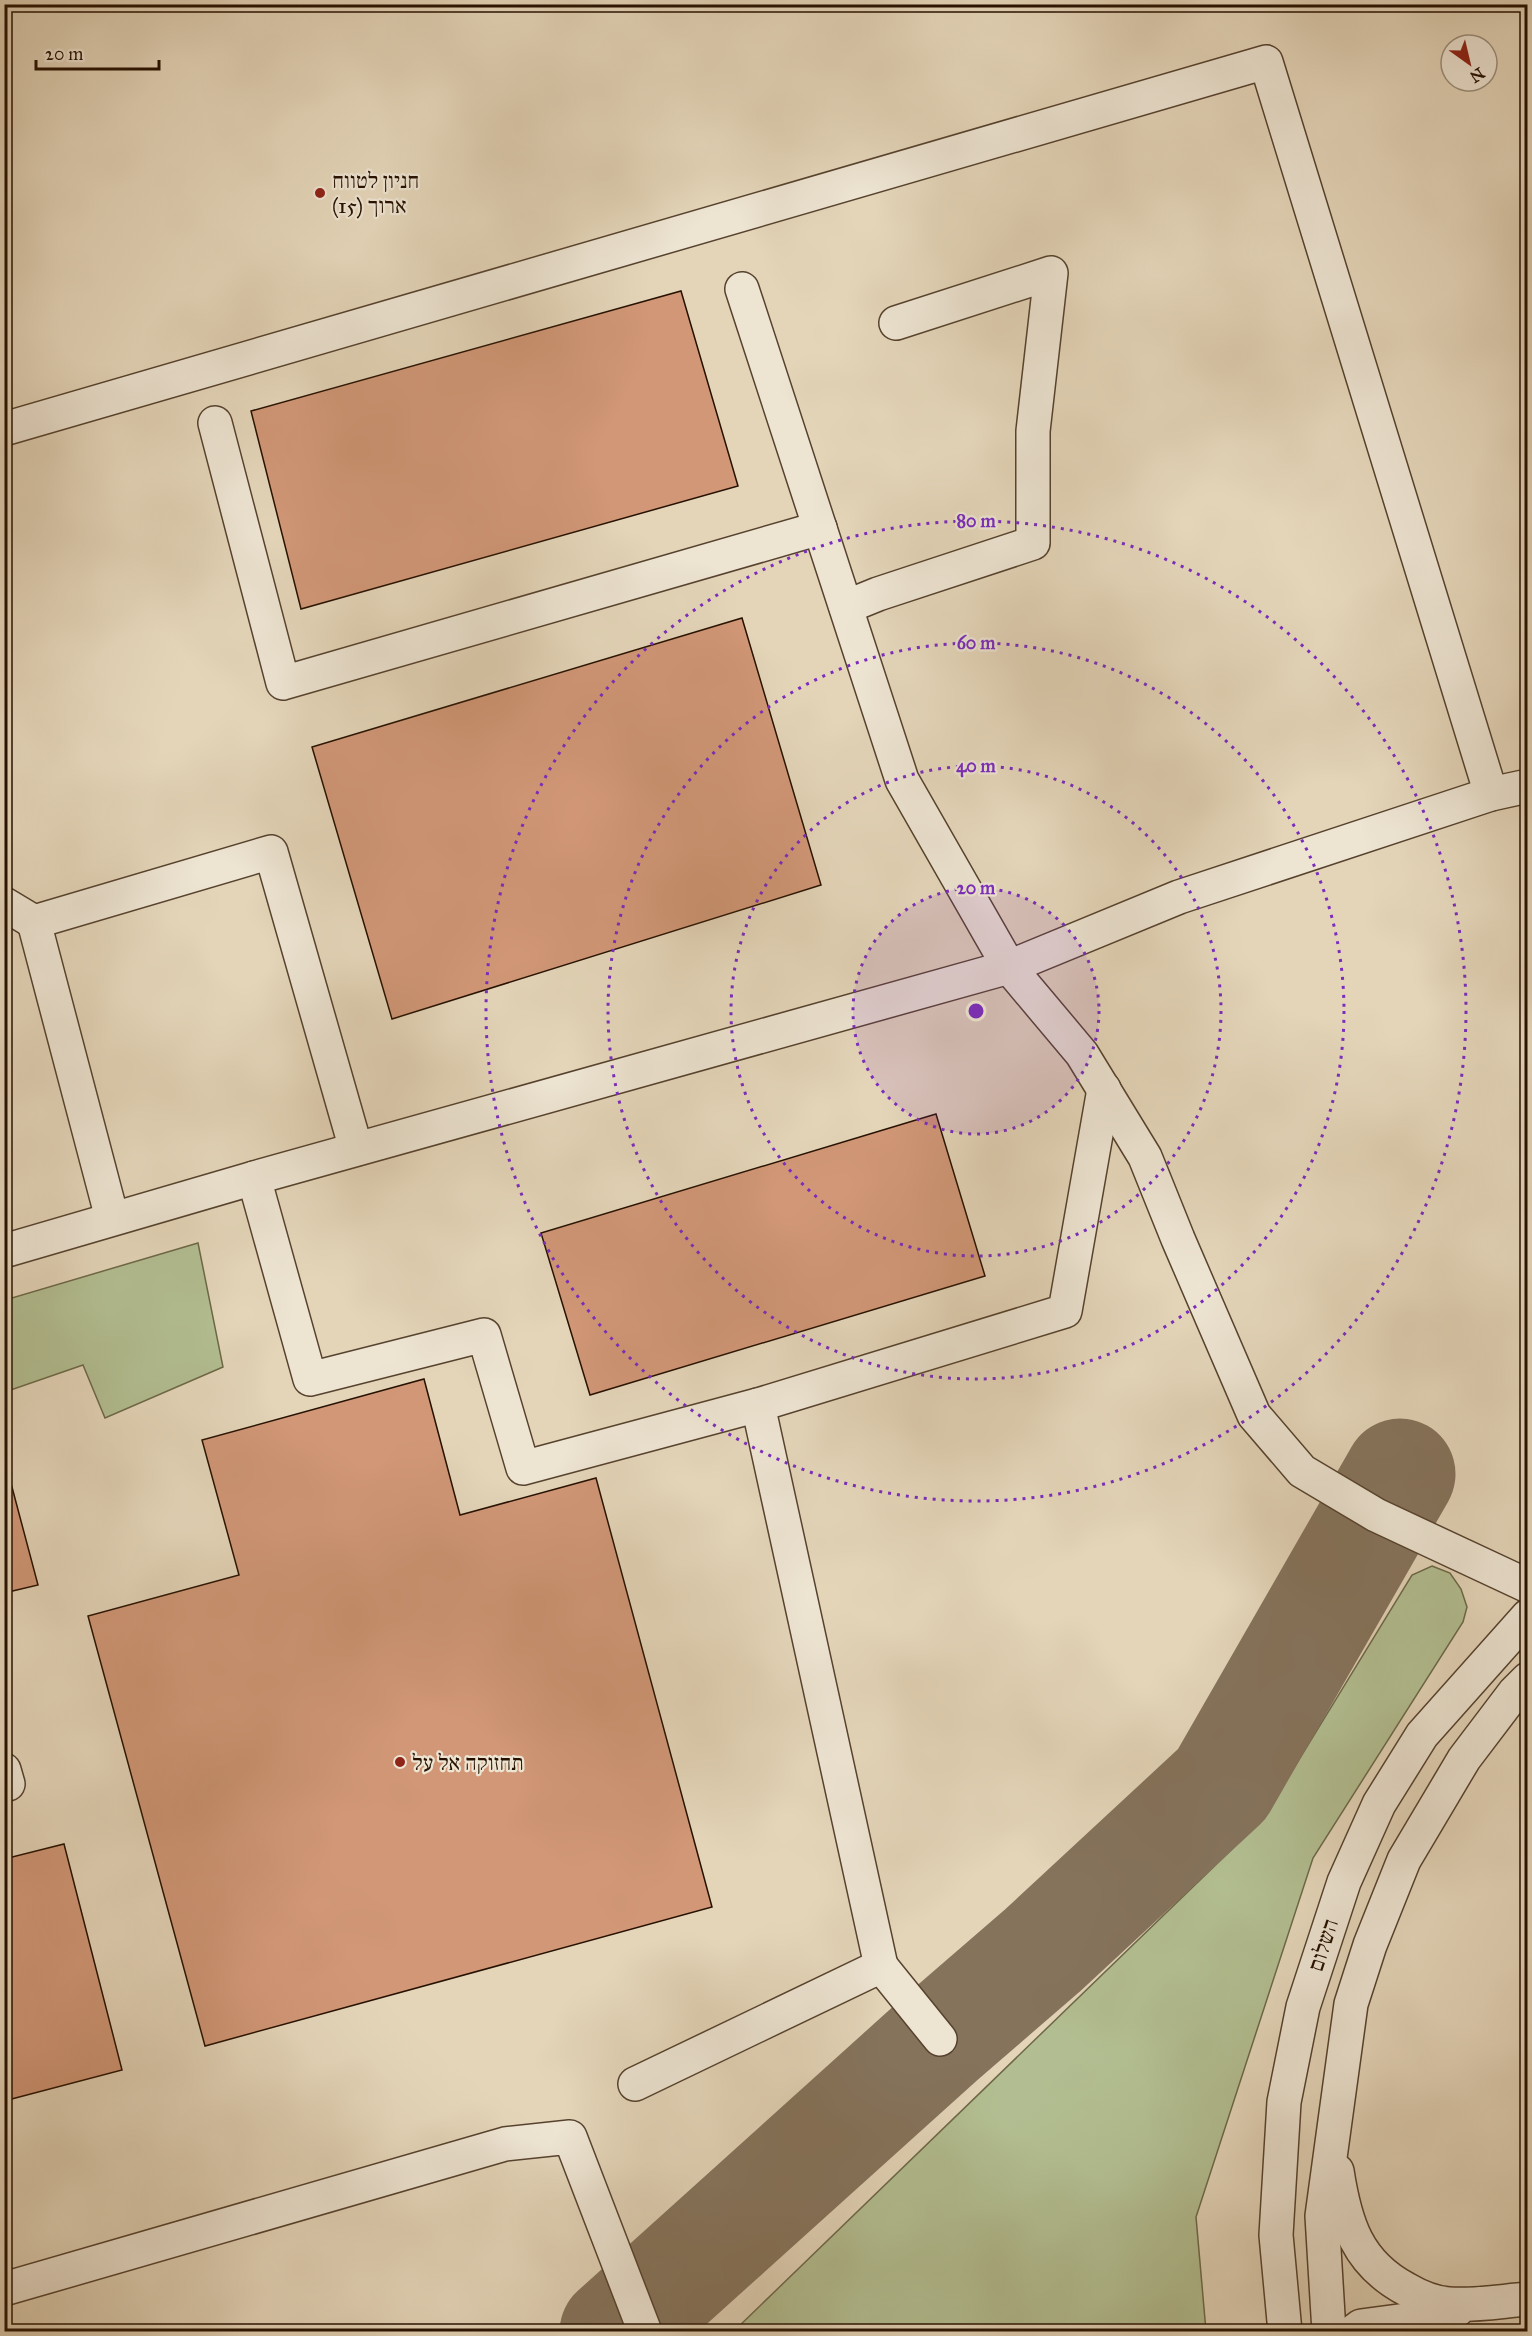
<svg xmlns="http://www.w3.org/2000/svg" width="1532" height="2336" viewBox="0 0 1532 2336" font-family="'IM FELL Great Primer','Frank Ruhl Libre',serif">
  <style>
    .green { fill: #b2be91; stroke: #6c6848; stroke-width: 1.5 }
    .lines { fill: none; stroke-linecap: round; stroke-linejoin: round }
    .taxiway { stroke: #85735c; stroke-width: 111 }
    .building { fill: #d19777; stroke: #261100; stroke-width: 1.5 }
    .minor-casing { stroke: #56422e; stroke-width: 36 }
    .minor { stroke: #ede4d2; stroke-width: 33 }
    .ring { fill: none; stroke: #7b2cbf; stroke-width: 3; stroke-dasharray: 3 6 }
    .poi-dot { fill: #8f2418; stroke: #ede4d2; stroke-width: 2 }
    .labels { text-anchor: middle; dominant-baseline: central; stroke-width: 4.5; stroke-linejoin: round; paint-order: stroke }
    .poi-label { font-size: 22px; fill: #261100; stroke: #ede4d2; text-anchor: start }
    .street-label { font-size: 22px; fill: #261100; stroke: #ede4d2 }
    .centre { fill: #7b2cbf; stroke: #ede4d2; stroke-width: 3 }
    .ring-label { font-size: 18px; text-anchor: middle; font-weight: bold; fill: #7b2cbf; stroke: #ede4d2; stroke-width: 4.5; stroke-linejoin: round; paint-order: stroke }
  </style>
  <rect width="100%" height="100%" fill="#e4d5b9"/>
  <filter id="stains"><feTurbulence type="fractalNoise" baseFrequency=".00333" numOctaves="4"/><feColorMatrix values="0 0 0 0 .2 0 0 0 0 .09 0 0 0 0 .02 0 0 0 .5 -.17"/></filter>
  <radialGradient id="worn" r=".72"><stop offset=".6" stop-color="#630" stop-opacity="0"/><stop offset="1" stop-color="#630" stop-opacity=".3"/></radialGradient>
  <g class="green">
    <polygon points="198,1243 223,1367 105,1418 83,1365 5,1392 5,1300"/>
    <polygon points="1432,1566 1450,1573 1461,1589 1467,1607 1463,1622 1313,1858 1196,2217 1206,2331 734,2331 1262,1820 1412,1575"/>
  </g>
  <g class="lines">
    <polyline class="taxiway" points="615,2332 940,2039 1043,1950 1222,1784 1400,1474"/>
  </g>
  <g class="building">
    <polygon points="681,291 738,486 301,609 251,411"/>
    <polygon points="742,618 821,885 392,1019 312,747"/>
    <polygon points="936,1114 985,1276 590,1395 541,1233"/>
    <polygon points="424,1379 460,1515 596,1478 712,1907 205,2046 88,1616 239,1575 202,1440"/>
    <polygon points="4,1457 38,1585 4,1593"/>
    <polygon points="64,1844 122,2070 4,2101 4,1859"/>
  </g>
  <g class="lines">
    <g class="minor-casing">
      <g id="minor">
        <polyline points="742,289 902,780 1009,967 1082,1054 1145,1157 1178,1239 1254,1415 1302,1471 1376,1515 1528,1586"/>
        <polyline points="215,423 283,683 820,528"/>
        <polyline points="4,429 1266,62 1491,794"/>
        <polyline points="846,607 878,594 1033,543 1033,431 1051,273 896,323"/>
        <polyline points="4,904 34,922 271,852 356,1149"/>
        <polyline points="34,922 112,1218"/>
        <polyline points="254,1178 310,1379 484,1335 523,1468 758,1405"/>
        <polyline points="4,1251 254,1178 1009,967 1179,897 1491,794 1528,786"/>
        <polyline points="4,1770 8,1784 4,1784"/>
        <polyline points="881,1966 758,1405 1065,1311 1104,1089"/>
        <polyline points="635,2084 881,1966 940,2039"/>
        <path d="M1337,2171C1345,2223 1357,2263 1406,2289C1418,2296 1435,2303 1449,2304C1474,2306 1502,2301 1528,2299"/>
        <polyline points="4,2289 505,2144 570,2137 645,2332"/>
        <polyline points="1285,2332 1276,2235 1284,2102 1303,2007 1344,1882 1379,1804 1422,1735 1528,1616"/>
        <polyline points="1329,2332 1322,2216 1351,2004 1370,1945 1404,1860 1464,1759 1514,1693 1528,1679"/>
        <polyline points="1353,2332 1361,2326 1406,2320 1457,2310"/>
      </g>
    </g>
    <use href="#minor" class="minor"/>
  </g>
  <circle cx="976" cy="1011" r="123" fill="#7b2cbf" fill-opacity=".12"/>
  <g class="ring">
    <circle cx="976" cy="1011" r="123"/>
    <circle cx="976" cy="1011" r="245"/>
    <circle cx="976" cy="1011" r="368"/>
    <circle cx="976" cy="1011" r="490"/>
  </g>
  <g class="poi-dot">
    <circle cx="320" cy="193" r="6"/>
    <circle cx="400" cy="1762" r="6"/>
  </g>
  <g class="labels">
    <g class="poi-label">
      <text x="332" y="180">חניון לטווח<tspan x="332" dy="25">ארוך (15)</tspan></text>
      <text x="412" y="1762">תחזוקה אל על</text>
    </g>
    <g class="street-label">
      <text transform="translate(1323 1945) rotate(-72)">השלום</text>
    </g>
  </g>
  <circle cx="976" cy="1011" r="9" class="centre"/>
  <g class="ring-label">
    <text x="976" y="527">80 m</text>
    <text x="976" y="649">60 m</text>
    <text x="976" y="772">40 m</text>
    <text x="976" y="894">20 m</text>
  </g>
  <rect width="1532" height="2336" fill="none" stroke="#e4d5b9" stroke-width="24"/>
  <rect x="6" y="6" width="1520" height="2324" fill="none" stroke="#261100" stroke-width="3"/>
  <rect x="12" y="12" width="1508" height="2312" fill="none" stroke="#261100" stroke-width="1.5"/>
  <g transform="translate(1469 63) rotate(146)"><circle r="28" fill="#ede4d2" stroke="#9d907e" stroke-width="1.5"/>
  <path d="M0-4.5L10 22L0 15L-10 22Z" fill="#8f2418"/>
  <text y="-9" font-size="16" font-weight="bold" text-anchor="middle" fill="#261100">N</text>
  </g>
  <path d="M36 60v9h123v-9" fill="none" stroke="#261100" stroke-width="3"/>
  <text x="45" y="60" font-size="18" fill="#261100" stroke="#ede4d2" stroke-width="4.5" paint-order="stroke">20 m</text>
  <rect width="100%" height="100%" filter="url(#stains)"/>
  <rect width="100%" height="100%" fill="url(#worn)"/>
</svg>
